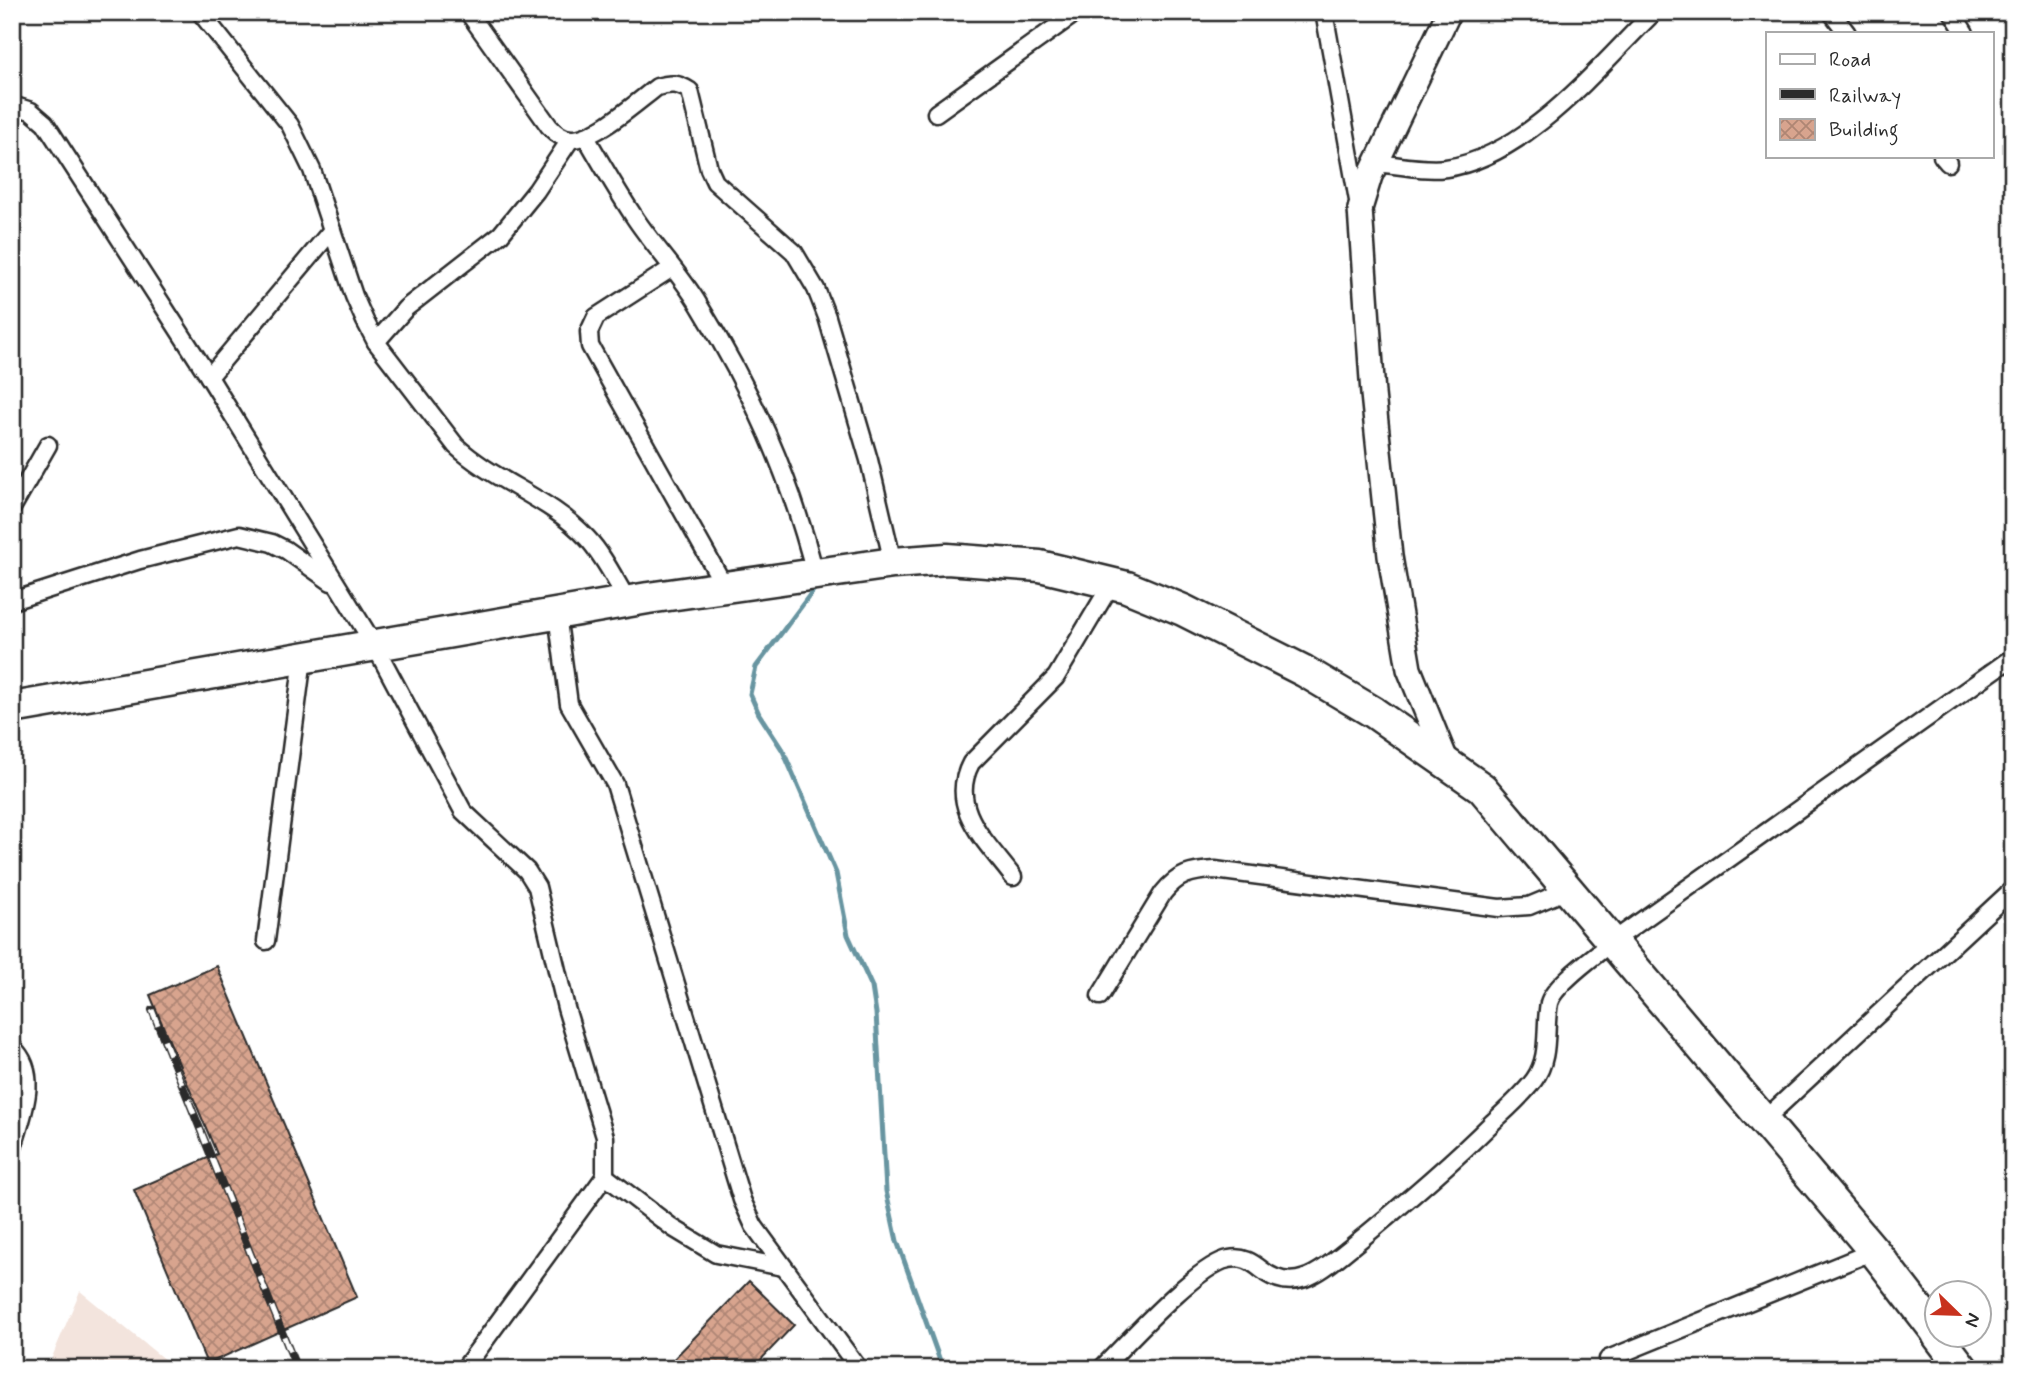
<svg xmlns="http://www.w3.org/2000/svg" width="2025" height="1381" viewBox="0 0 2025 1381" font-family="Mynerve,sans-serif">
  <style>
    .built { fill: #f3e4dd }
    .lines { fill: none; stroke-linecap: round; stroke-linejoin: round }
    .stream { stroke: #6795a1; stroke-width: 5 }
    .building { fill: url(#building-cross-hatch); stroke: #2b2b2b; stroke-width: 2 }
    .street-casing { stroke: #2b2b2b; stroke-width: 21 }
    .secondary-casing { stroke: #2b2b2b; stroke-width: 28 }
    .highway-casing { stroke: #2b2b2b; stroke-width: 35 }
    .street { stroke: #fff; stroke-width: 16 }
    .secondary { stroke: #fff; stroke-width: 23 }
    .highway { stroke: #fff; stroke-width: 30 }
    .rail-casing { stroke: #2b2b2b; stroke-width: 8 }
    .rail { stroke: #fff; stroke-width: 5; stroke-dasharray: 16; stroke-linecap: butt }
  </style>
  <defs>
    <pattern id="building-cross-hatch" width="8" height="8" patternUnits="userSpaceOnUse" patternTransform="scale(1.75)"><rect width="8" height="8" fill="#d8a48e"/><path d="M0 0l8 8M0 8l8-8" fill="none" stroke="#af8674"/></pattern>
  </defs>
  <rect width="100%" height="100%" fill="#fff"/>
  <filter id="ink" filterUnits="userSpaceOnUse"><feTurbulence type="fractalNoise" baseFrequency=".0143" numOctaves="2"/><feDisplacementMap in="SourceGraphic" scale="14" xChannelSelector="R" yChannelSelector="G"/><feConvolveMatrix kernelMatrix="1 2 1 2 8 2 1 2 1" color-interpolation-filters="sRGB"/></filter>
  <g filter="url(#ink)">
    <polygon class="built" points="80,1291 176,1369 47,1369"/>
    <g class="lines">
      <polyline class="stream" points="818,584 756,667 750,694 759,714 783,751 836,873 848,935 872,987 876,1013 886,1191 897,1241 943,1369"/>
    </g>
    <g class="building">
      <polygon points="217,966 357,1297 207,1364 134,1190 217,1154 150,995"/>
      <polygon points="749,1281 794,1325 752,1369 664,1369"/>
    </g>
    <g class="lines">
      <g class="street-casing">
        <g id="street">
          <path d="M200,12L290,125L312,170L354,296L365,321L376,342L456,446C495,482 550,498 587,538C604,556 615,580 628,601"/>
          <path d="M468,12L549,126C555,133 563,139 572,139C596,139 637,102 657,87C670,83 678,83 690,91L709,169L715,182L794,252L816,289L827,317L869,460L893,563"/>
          <polyline points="1324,12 1359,206"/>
          <polyline points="1831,12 1847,33"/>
          <polyline points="1952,12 1965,33"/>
          <polyline points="12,105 31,111 45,123 209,377 375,646 463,811 527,871 537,887 566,1008 605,1137 605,1176 464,1369"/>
          <polyline points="936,113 1077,12"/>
          <path d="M586,137C601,163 616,189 633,215C653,246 680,273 699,305C752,391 790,475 815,573"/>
          <polyline points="1942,156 1948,163"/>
          <path d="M1376,163C1398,165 1424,171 1446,168C1526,157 1599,66 1654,12"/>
          <polyline points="672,268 596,317 589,332 590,346 725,587"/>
          <polyline points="376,342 406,308 501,234 536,191 570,140"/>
          <polyline points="209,377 332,230"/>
          <polyline points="12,508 48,445"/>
          <polyline points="12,601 140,560 239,535 272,543 286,550 331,582"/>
          <polyline points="557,614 569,704 615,784 742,1200 754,1226 859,1369"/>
          <path d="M1013,877C987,842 947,808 971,763L1056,677L1112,583"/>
          <polyline points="266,941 303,658"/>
          <path d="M1100,996L1163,893C1178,874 1191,871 1215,870L1499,908L1529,906L1570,889"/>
          <path d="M12,1047C42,1074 21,1118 12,1151"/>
          <polyline points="1764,1120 2013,889"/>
          <polyline points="605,1176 673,1228 716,1254 783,1267"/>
          <polyline points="1608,1359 1874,1251"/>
          <path d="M1101,1369C1126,1344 1198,1264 1229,1259C1243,1256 1252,1262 1262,1270C1295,1296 1322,1270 1350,1248C1399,1208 1448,1167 1493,1122C1507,1109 1522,1096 1534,1080C1551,1057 1544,1029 1549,1003C1554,984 1598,954 1613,941L2013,657"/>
        </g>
      </g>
      <g class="secondary-casing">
        <polyline id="secondary" points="1446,760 1409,669 1390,556 1373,394 1360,209 1370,176 1449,12"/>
      </g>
      <g class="highway-casing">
        <g id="highway">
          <polyline points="12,708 648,598 893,563 947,559 1040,566 1127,587 1183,610 1304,671 1373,712 1482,788 1874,1251 1938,1334"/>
          <polyline points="1938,1336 1963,1369"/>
        </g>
      </g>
      <use href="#street" class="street"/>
      <use href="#secondary" class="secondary"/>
      <use href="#highway" class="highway"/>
      <g class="rail-casing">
        <polyline id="rail" points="152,1010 297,1369"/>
      </g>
      <use href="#rail" class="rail"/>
    </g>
  </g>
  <rect width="2025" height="1381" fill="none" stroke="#fff" stroke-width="42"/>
  <rect x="21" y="21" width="1983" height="1339" fill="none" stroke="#2b2b2b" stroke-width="2.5" filter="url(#ink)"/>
  <rect x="1766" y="32" width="228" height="126" fill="#ffffff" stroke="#aaaaaa" stroke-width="2"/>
  <rect x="1780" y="54" width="35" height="10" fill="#ffffff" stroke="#aaaaaa" stroke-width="2"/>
  <text x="1829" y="66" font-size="21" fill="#2b2b2b">Road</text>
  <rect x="1780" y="89" width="35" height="10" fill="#2b2b2b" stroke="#aaaaaa" stroke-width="2"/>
  <text x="1829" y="102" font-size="21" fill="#2b2b2b">Railway</text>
  <rect x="1780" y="119" width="35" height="21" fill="url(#building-cross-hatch)" stroke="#aaaaaa" stroke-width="2"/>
  <text x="1829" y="136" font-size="21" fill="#2b2b2b">Building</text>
  <g transform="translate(1958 1314) rotate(113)"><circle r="33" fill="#ffffff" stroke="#aaaaaa" stroke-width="2"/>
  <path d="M0-5L12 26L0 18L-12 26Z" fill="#c8321e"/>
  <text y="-10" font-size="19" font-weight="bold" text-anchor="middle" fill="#2b2b2b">N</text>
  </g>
</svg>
